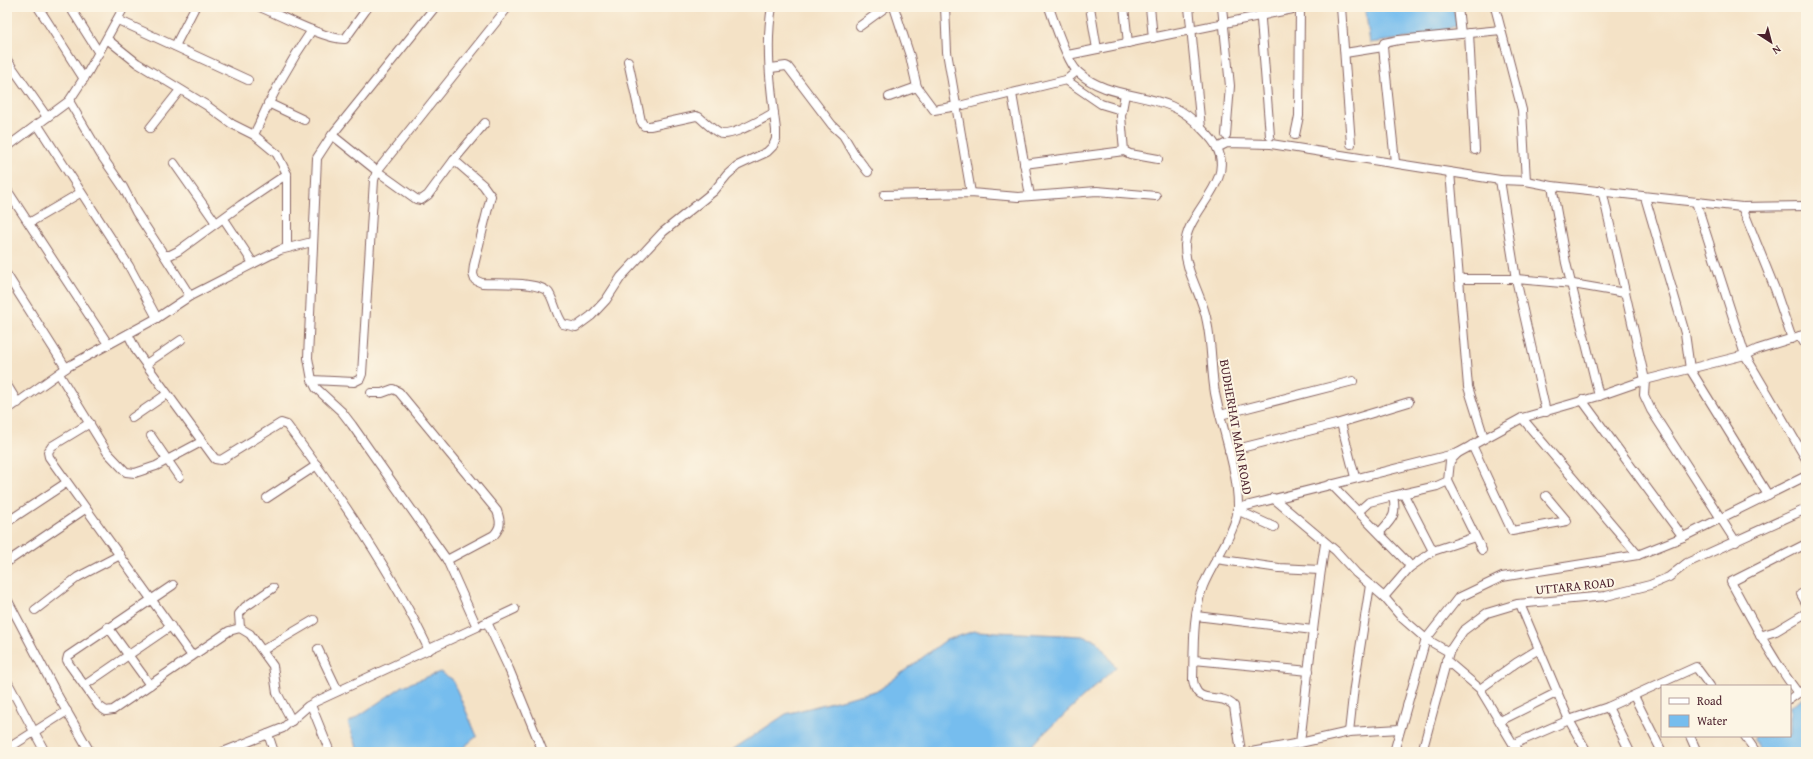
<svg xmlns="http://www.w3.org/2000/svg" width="1813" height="759" viewBox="0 0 1813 759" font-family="'Gentium Book Plus',serif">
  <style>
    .water { fill: #76bdee; stroke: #606e8c }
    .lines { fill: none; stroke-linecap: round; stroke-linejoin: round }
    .minor-casing { stroke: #866361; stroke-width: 10 }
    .minor { stroke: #fff; stroke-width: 8 }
    .labels { text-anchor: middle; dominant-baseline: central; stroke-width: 4; stroke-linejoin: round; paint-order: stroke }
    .street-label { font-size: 13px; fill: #4a1f2b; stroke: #fcf5e5 }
  </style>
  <rect width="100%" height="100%" fill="#fcf5e5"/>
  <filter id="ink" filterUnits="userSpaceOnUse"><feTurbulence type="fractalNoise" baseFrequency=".025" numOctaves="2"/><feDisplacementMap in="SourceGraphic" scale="8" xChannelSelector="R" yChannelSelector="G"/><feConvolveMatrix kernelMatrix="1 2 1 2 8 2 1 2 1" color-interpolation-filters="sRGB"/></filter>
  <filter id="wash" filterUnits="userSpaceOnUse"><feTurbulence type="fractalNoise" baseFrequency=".012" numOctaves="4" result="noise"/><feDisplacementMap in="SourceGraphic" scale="16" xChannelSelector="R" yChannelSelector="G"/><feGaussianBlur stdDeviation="0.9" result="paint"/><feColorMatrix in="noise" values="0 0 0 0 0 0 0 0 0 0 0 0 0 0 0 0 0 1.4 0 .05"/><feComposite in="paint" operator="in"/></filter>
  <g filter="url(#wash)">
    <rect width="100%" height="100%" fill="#f4e2c6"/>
    <g class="water">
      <polygon points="1365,7 1453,7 1457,25 1434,35 1370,43"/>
      <polygon points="975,631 1083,636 1097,641 1116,667 1042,735 1027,752 729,752 786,714 879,690 946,640"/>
      <polygon points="440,672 452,679 477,736 458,752 359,752 348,723 403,686"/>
      <polygon points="1806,696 1806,752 1761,752 1754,740 1755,736 1790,736 1790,706"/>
    </g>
  </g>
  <g filter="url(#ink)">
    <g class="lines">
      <g class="minor-casing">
        <g id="minor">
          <polyline points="38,7 84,79"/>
          <polyline points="70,7 99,53"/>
          <path d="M260,7C279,15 327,40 345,39L368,7"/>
          <polyline points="894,7 910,56 917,87"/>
          <polyline points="945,7 947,52 971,193"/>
          <path d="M1049,7C1054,22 1067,62 1078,72C1104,96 1140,93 1171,106C1183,111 1194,120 1202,129C1208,135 1214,141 1217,148C1235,183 1186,211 1185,246C1185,273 1203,296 1207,322C1212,345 1211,369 1215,393C1222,429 1238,470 1238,506C1238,529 1212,563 1203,586C1192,615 1194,649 1193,680C1197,708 1218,690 1234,706L1241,752"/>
          <polyline points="1090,7 1097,49"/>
          <polyline points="1124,7 1128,43"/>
          <polyline points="1150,7 1153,38"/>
          <polyline points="1189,7 1201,128"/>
          <polyline points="1222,7 1230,86 1226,135"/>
          <polyline points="1260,7 1270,136"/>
          <polyline points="1341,7 1351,144"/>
          <polyline points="1458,7 1461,34"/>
          <polyline points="1495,7 1522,110 1526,181"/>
          <polyline points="118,20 248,80"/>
          <polyline points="860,26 886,7"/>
          <polyline points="1469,33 1475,150"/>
          <polyline points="107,39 137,63 206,105 232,124 254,135"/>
          <polyline points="175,46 195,7"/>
          <polyline points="1345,53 1383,47"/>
          <polyline points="1068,55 1303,7"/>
          <polyline points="7,60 47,117"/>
          <path d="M628,61L641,121L644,126H650L696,116L699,117C705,122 712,129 719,133C730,139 763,118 774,113"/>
          <polyline points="771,68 786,66 788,67 832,125 843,135 855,155 868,172"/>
          <polyline points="7,76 14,71"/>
          <polyline points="1066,80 1101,104 1121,110"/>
          <polyline points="1012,94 1030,196"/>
          <polyline points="1125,94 1121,116 1124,151 1130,154 1158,159"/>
          <polyline points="889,97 917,87 934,110 963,105 1066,80 1077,71"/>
          <polyline points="69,101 101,155 123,187 136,212 164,255 170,255 178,251 241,205 287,174"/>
          <polyline points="268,103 304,120"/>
          <polyline points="37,124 129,266 157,318"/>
          <polyline points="150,128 180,90"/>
          <polyline points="332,135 377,171 416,199 421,200 428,195 454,160 485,123"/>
          <polyline points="1295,135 1299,116 1300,7"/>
          <polyline points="7,147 69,101 88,72 124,7"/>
          <polyline points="1217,148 1227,143 1271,144 1500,180 1526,181 1552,186 1742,207 1806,206"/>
          <path d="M454,160L483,185L491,196L474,265L473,274L475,280L482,283C498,284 540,281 549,293C555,303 556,315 563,324L576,327L591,316L606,300L621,277L663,232L714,191L727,175L737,166L767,152L773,146L776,139V130C771,91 765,45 772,7"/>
          <polyline points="1395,162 1383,47 1384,43 1399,40 1501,30"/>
          <polyline points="174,163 216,223"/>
          <polyline points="1024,164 1124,151"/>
          <polyline points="1450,172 1459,279 1516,279 1500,180"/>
          <polyline points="1552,186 1566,263 1599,396"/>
          <polyline points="7,190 108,344"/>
          <polyline points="1602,190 1645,380 1644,395 1651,410 1736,542"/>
          <polyline points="884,195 971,193 1018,197 1097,191 1156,196"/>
          <polyline points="1645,197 1685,333 1690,369 1768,495"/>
          <polyline points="1696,202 1745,355 1806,459"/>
          <polyline points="1742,207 1775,289 1792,339"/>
          <polyline points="226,222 253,263"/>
          <polyline points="29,223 80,193"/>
          <path d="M287,248V174L277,154L254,135C270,98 289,63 312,30"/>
          <polyline points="164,255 190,296"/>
          <polyline points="7,275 66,368"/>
          <polyline points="1459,279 1468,387 1484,438"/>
          <path d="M128,334L137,352L215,459L221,460L281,423L287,425C339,495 392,571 429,650"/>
          <polyline points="1800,336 1806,346"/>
          <polyline points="146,364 181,340"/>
          <polyline points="59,374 107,452 126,472 135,473 156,466 201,442"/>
          <polyline points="312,380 354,382 360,379 362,374 374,180 377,171 508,7"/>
          <polyline points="7,385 18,403"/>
          <path d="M371,393H382L393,389L399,392L497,511C501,522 501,527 494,535L447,560"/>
          <polyline points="1582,400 1683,537"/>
          <polyline points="7,410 69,366 157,318 190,296 280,250 312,242"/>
          <polyline points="1546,412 1516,279 1573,284 1625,293"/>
          <polyline points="1220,415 1353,381"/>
          <polyline points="132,418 167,394"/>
          <polyline points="1522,418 1638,555"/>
          <polyline points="90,423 52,446 48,452 49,457 192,656"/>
          <polyline points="1341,423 1355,477"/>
          <polyline points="151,436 179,477"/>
          <polyline points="1472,445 1512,531 1567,521 1546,496"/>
          <polyline points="1229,451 1336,424 1409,402"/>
          <polyline points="1448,481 1482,550"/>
          <polyline points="1331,484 1408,563 1409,568 1384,597"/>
          <polyline points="1403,493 1433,551"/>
          <polyline points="1393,496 1437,486 1448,481 1450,461 1458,453"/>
          <polyline points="267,498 317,465"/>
          <polyline points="1273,498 1336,551 1356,573 1384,597 1402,618 1426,639 1449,652"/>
          <polyline points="1238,508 1458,453 1522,418 1599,396 1645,380 1745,355 1758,349 1806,334"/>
          <polyline points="1237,510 1274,527"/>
          <path d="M1359,511L1369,502L1393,496C1397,515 1393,518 1380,532"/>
          <polyline points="7,522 66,483"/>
          <path d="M1806,544L1731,582C1752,620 1772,659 1798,693L1806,689"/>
          <polyline points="1216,559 1279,568 1320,570"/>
          <polyline points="7,562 85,509"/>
          <polyline points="1409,568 1433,551 1475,537"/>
          <polyline points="173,585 68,656 67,660 69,664 99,706 106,711 113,710 229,631 240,628 250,634 273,666 277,693 292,721"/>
          <polyline points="1801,594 1806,603"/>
          <polyline points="7,599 58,696 90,752"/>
          <polyline points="1520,604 1569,720 1587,752"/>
          <polyline points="35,610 78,577 120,555"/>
          <polyline points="1196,616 1313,630"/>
          <polyline points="487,622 509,669 543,752"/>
          <polyline points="483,624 515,609"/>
          <polyline points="108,627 150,685"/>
          <polyline points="240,628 239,614 245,607 273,588"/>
          <polyline points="1760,636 1776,631 1806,613"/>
          <polyline points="318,649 338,691"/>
          <polyline points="263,650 314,620"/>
          <polyline points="1194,660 1309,671"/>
          <polyline points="1446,660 1480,689 1518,752"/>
          <polyline points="7,681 45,752"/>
          <polyline points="85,685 171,626"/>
          <polyline points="1480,689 1516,663 1539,649"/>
          <polyline points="1634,696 1662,752"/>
          <polyline points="1790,699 1798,693"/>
          <polyline points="311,705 330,752"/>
          <polyline points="1608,707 1630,752"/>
          <polyline points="1500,721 1558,692"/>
          <polyline points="1349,732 1354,687 1370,585"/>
          <polyline points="268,734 274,752"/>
          <polyline points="1690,736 1697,752"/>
          <polyline points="1745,736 1756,752"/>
          <polyline points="1300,743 1349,732 1400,729"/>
          <polyline points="1514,744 1569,720 1608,707 1696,667 1710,686"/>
          <polyline points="7,749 67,711"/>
          <polyline points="223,752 283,728 308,706 317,701 477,627 447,560 352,425 342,412 316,388 312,380 308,358 317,158 332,135 435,7"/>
          <path d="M1251,752L1300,743C1308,676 1314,610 1325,544"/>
          <polyline points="1394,752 1426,639 1458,598 1502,577 1638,555 1683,537 1806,476"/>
          <polyline points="1422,752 1449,652 1463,631 1487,613 1517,604 1606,596 1650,585 1669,577 1687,563 1806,509"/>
        </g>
      </g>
      <use href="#minor" class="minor"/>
    </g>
  </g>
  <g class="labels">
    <g class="street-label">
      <text transform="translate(1236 427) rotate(80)">BUDHERHAT MAIN ROAD</text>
      <text transform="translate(1575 586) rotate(-6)">UTTARA ROAD</text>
    </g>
  </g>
  <rect width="1813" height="759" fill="none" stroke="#fcf5e5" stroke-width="24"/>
  <rect x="1661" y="685" width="130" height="52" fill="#fcf5e5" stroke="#b59f9b"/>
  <rect x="1669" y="698" width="20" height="6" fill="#ffffff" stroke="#b59f9b"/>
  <text x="1697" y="705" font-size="12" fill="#4a1f2b">Road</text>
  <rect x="1669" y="715" width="20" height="12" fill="#76bdee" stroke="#b59f9b"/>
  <text x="1697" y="725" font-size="12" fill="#4a1f2b">Water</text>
  <g transform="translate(1771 42) rotate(144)" stroke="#fcf5e5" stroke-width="3" paint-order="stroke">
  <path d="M0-3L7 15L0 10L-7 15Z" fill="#4a1f2b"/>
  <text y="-6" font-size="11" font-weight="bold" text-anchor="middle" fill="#4a1f2b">N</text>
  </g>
</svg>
